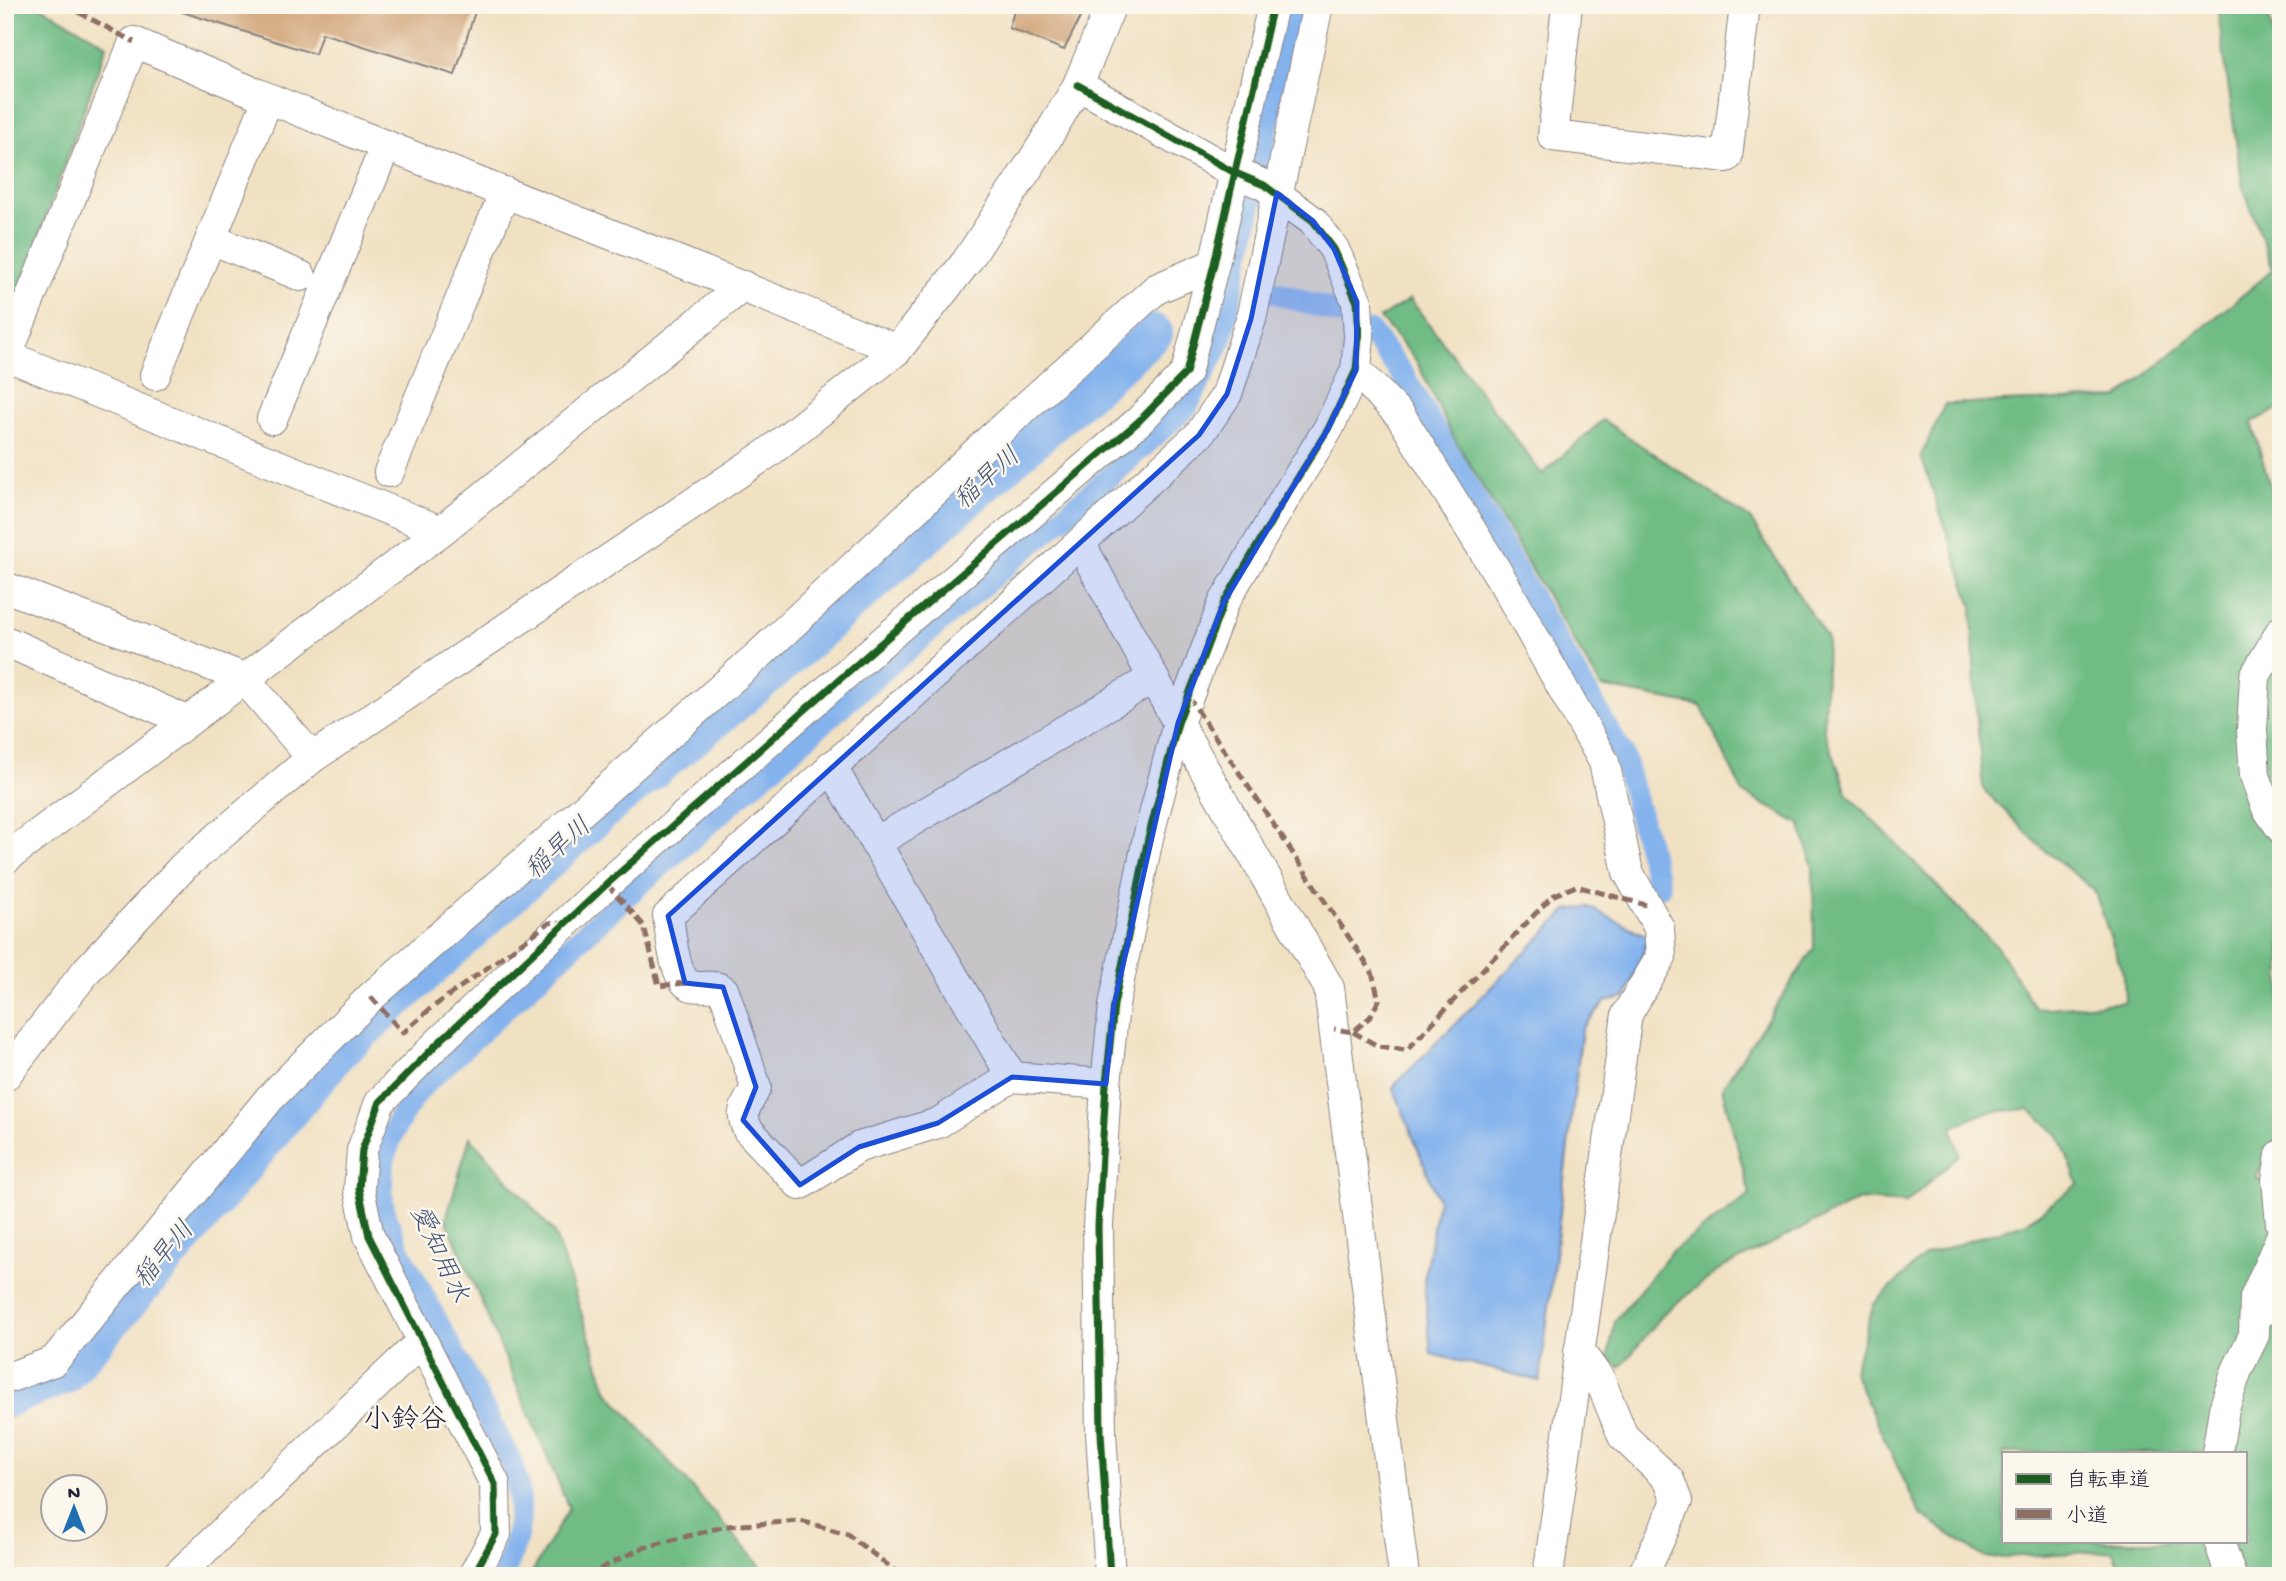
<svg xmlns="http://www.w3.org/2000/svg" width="2286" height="1581" viewBox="0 0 2286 1581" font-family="'Gochi Hand','Klee One',sans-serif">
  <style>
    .forest { fill: #6fbc84; stroke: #486f60; stroke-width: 2; fill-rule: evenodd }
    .water { fill: #83b2ed; stroke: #526a94; stroke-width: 2 }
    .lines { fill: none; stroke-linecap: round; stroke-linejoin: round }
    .canal { stroke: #83b2ed; stroke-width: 23 }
    .river { stroke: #83b2ed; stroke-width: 38 }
    .building { fill: #cd9d6e }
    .minor-casing { stroke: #8a827f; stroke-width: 32 }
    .minor { stroke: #fff; stroke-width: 30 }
    .quiet { stroke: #8d6e63; stroke-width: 5; stroke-dasharray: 10 5; stroke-linecap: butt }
    .cycleway-casing { stroke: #fbf7ec; stroke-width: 11 }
    .cycleway { stroke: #1b5e20; stroke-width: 7 }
    .marked { fill: #1d4ed8; fill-opacity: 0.2; stroke: #1d4ed8; stroke-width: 5; stroke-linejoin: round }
    .labels { text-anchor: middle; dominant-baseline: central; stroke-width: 5; stroke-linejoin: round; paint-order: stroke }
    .water-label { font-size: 26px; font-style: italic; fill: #445479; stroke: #fbf7ec }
    .quarter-label { font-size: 28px; fill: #22223b; stroke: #fbf7ec }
  </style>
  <rect width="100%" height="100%" fill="#fbf7ec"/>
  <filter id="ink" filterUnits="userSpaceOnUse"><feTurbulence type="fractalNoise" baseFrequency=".0143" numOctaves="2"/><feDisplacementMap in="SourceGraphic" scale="14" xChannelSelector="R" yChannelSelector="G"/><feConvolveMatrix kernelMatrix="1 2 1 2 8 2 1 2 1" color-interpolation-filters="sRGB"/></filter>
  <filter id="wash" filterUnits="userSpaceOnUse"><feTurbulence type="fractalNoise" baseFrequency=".00686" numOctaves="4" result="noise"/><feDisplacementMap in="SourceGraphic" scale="28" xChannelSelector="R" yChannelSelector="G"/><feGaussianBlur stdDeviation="1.57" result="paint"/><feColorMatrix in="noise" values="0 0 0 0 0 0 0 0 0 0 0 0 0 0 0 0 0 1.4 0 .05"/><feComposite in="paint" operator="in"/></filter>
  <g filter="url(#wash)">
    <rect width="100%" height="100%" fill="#f1e1c3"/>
    <g class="forest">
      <polygon points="5,5 38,5 107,45 5,332"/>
      <path d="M2217,5H2266L2281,69V408L2252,422L2281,526V1131L2256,1178L2281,1188V1341L2279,1345L2281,1346V1576H2123L2112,1551L1985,1558L1920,1514L1853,1372L1874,1304L1925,1255L2027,1222L2078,1184L2059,1135L2029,1109L1986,1112L1952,1127L1959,1155L1906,1203L1859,1200L1722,1268L1665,1312L1620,1368L1608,1358L1615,1321L1671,1252L1750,1195L1722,1088L1814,948L1813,867L1800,824L1743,793L1701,706L1601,687L1451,433L1416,360L1380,318L1410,299L1542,474L1603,420L1750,519L1827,639L1824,730L1848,795L1997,947L2036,1009L2125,1002L2124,976L2094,890L2041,847L1983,789L1975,694L1972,606L1921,456L1945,404L2118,398L2273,270L2242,183ZM2004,1453H2246V1541H2004Z"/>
      <polygon points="470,1137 554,1232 608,1392 769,1576 530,1576 569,1508 446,1219"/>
    </g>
    <polygon class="water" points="1589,907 1649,937 1626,997 1606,1001 1582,1028 1540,1381 1431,1354 1424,1281 1438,1199 1393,1087 1567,910"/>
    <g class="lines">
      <g class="canal">
        <polyline points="1274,292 1339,313"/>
        <polyline points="1370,332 1403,375 1623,756 1659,886"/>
        <path d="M502,1576C521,1536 526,1502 510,1460L401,1254C394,1236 383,1217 382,1198C378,1154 395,1122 420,1088L615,906L862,688L1097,488L1187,406L1221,340L1294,5"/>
      </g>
      <polyline class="river" points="5,1399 64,1376 173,1251 337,1054 603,811 768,676 1154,333"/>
    </g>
    <g id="blocks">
      <g class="building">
        <polygon points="174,5 477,5 455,75 322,33 315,54 173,9"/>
        <polygon points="1016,5 1077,5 1074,12 1081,16 1064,50 1009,28"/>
      </g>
    </g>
  </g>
  <g filter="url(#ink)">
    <use href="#blocks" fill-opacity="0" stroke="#8a827f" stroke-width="2"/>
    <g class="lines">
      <g class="minor-casing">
        <g id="minor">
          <polyline points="1567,5 1553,136 1727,157 1745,5"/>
          <polyline points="1078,85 1233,172 1264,185 1313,221 1334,249 1357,302 1359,337 1356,370 1328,429 1285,498 1224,602 1178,723 1148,838 1114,1005 1106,1084 1098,1226 1101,1433 1110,1576"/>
          <polyline points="211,239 301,276"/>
          <polyline points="5,355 441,531 743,286"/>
          <path d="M5,360L134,42C386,150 644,244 897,350"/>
          <polyline points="1356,370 1400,415 1502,580 1604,762 1628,872 1659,928 1661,957 1627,1014 1548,1576"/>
          <polyline points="155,375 268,99"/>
          <polyline points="272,419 386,145"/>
          <polyline points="389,472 505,192"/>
          <polyline points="1080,543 1178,723 1329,988 1404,1576"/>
          <polyline points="5,587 244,678 312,758"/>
          <polyline points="2281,631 2255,676 2252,730 2255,776 2267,808 2281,828"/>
          <polyline points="5,641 187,721"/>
          <polyline points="831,766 1012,1077"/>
          <polyline points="875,843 1153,678"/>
          <polyline points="5,859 441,531"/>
          <polyline points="5,1076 87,970 184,866 312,758 768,453 897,350 967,261 1041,148 1078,85 1111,5"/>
          <path d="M1106,1084L1012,1077L938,1123L859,1147L800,1185L748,1130C738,1110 748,1105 756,1087L724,991C715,983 704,989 692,986C674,982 671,933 668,916L1199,435L1227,394L1251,319L1318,5"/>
          <polyline points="2281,1155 2277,1180 2281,1224"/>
          <polyline points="2255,1298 2281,1312"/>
          <polyline points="1579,1351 1600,1380 1623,1436 1669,1480 1677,1501 1644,1573 1640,1576"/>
          <polyline points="5,1379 54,1361 270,1098 371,997 761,653 997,433 1156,289 1214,264"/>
          <polyline points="2217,1453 2224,1409 2237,1370 2254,1335 2255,1298 2281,1237"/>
          <polyline points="2219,1541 2231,1576"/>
          <polyline points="177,1576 422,1341"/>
          <polyline points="473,1576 496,1534 495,1484 369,1236 359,1189 362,1150 380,1102 439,1042 607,884 873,650 1139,421 1186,373 1214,264 1273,5"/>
        </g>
      </g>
      <use href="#minor" class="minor"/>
      <g class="quiet">
        <polyline points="65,5 134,42"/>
        <polyline points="1188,696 1372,972 1379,1000 1370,1017 1353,1032 1334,1029"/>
        <polyline points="607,884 644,926 659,986 685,983"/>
        <polyline points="371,997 403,1033 430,1009 549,923 557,922 564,925"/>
        <polyline points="1353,1032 1378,1046 1407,1050 1552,896 1576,886 1646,905"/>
        <polyline points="586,1576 642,1548 726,1526 801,1521 847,1534 902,1576"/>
      </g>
      <g class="cycleway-casing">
        <g id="cycleway">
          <polyline points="1078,85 1233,172 1264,185 1313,221 1334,249 1357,302 1359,337 1356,370 1328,429 1285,498 1224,602 1178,723 1148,838 1114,1005 1106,1084 1098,1226 1101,1433 1110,1576"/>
          <polyline points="473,1576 496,1534 495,1484 369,1236 359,1189 362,1150 380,1102 439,1042 607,884 873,650 1139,421 1186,373 1214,264 1273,5"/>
        </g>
      </g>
      <use href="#cycleway" class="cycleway"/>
    </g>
  </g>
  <path class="marked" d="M1277,193L1313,221L1334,249L1357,302L1356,370L1328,429L1224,602L1178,723L1114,1005L1106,1084L1012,1077L938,1123L859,1147L800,1185L743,1120L756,1087L723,987L685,983L668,916L1199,435L1227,394L1251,319Z"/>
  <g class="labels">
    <g class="water-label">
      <text transform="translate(989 480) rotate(-42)">稲早川</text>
      <text transform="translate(560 850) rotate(-42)">稲早川</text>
      <text transform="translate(437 1255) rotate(65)">愛知用水</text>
      <text transform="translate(166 1256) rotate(-50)">稲早川</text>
    </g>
    <g class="quarter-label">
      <text x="405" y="1421">小鈴谷</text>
    </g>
  </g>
  <rect width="2286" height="1581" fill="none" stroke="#fbf7ec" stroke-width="28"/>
  <rect x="2002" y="1452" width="245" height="91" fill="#fbf7ec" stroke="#a4a2a5" stroke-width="2"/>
  <rect x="2016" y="1474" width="35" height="10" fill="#1b5e20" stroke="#a4a2a5" stroke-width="2"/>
  <text x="2066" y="1486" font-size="21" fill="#22223b">自転車道</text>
  <rect x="2016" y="1509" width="35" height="10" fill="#8d6e63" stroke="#a4a2a5" stroke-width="2"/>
  <text x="2066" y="1522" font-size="21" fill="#22223b">小道</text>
  <g transform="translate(74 1508)"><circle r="33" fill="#fbf7ec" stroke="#a4a2a5" stroke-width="2"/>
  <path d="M0-5L12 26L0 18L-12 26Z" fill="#1f6fb2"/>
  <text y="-10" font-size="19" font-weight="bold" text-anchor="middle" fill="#22223b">N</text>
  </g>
</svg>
